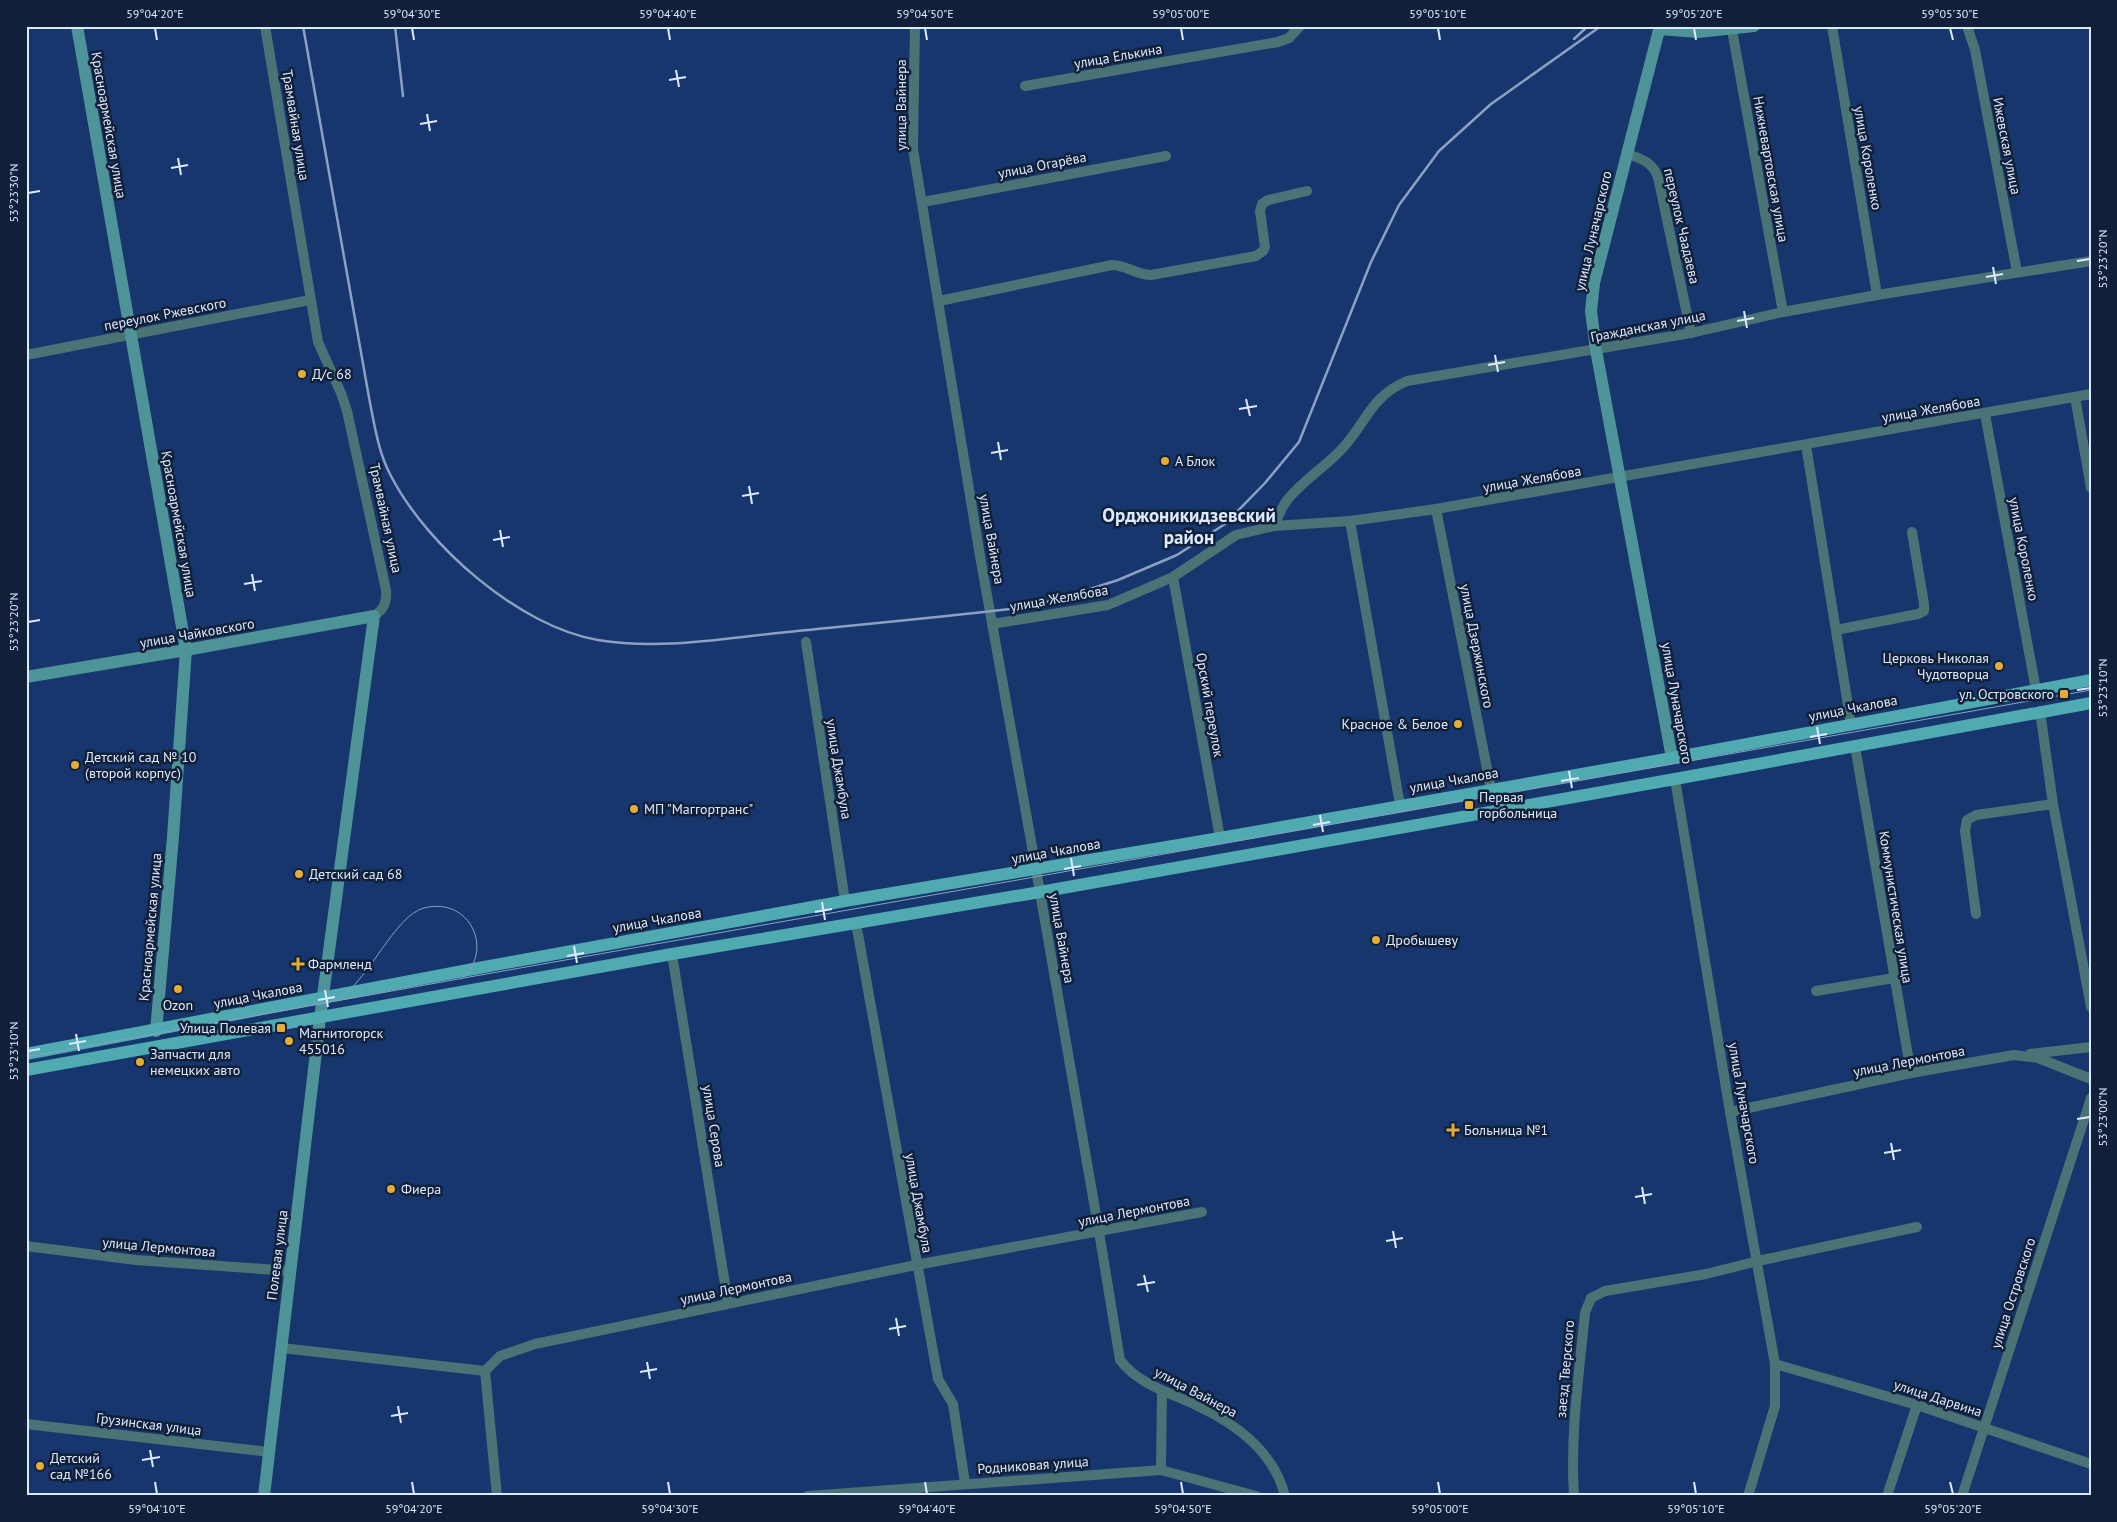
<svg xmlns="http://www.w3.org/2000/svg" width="2117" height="1522" viewBox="0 0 2117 1522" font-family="'PT Sans',sans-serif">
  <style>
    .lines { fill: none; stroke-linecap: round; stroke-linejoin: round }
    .street { stroke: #4a7376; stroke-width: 10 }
    .secondary { stroke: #4e9397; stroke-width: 12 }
    .primary { stroke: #4fabb1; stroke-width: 12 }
    .tram { stroke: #8ca0c3; stroke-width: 1 }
    .rail { stroke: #8ca0c3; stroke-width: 2.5 }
    .ticks { fill: none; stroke: #dde9fe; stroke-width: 2 }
    .poi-dot { fill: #e7ac36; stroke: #112039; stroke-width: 2 }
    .labels { text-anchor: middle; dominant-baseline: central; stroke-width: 5; stroke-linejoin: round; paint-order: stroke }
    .street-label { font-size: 14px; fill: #dde9fe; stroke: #112039 }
    .poi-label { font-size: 14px; fill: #dde9fe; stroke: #112039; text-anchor: start }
    .district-label { font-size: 19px; font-weight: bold; fill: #dde9fe; stroke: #112039 }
    .neatline { fill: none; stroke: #dde9fe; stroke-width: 2 }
    .ticks-label { font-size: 12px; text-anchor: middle; fill: #dde9fe }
  </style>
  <rect width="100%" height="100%" fill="#16366d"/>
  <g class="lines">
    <g class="street">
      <path d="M265,26L318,342L341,393L347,411L386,590C387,603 384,609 374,616"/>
      <path d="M915,26L913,149L980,556L1036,869L1099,1232L1120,1360C1139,1385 1171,1393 1198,1406C1238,1425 1274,1452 1285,1496"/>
      <polyline points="1832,26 1877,295"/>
      <polyline points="1967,26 1975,50 2017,272"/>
      <polyline points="1732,30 1783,312"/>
      <polyline points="1025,86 1278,42 1289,38 1300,26"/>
      <path d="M1628,154C1642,159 1652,162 1658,177L1691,333"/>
      <polyline points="923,202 1166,156"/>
      <path d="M939,301L1112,265C1126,265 1137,275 1151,275L1256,256L1263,251L1265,247L1260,211L1262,204L1268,200L1307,191"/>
      <polyline points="26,355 310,300"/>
      <polyline points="2075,397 2091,488"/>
      <polyline points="1985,414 2036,690"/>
      <polyline points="1806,445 1851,724"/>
      <polyline points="1436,509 1491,789"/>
      <polyline points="1350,521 1400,805"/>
      <path d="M1274,526C1278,517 1282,506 1288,499C1303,481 1323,468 1339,452C1366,425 1369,397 1407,381L1691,333L1783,312L1877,295L2091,261"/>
      <polyline points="1173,577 1220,838"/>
      <polyline points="992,624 1108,605 1173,577 1236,535 1274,526 1350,521 1436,509 2091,394"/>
      <polyline points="1836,630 1918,614 1924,611 1924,604 1912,532"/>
      <polyline points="806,642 845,901"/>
      <polyline points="2040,711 2053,804 2091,1007"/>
      <polyline points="1855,746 1911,1073"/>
      <polyline points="1675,779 1730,1112 1775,1364 1775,1406 1748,1496"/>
      <polyline points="1976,914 1965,831 1967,820 1976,815 2053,804"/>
      <polyline points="856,923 938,1379 953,1404 965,1483"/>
      <polyline points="672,954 728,1303"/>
      <polyline points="1816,991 1894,978"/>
      <polyline points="2030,1054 2091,1047"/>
      <polyline points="1730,1112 1911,1073 2014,1055 2038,1058 2091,1079"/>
      <polyline points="26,1246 136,1260 291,1271"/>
      <polyline points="282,1348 485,1371 500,1356 535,1344 916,1265 1202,1212"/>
      <polyline points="1775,1364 1917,1405 2091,1464"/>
      <polyline points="485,1371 497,1496"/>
      <polyline points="26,1424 269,1452"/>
      <polyline points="1161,1470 1162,1391"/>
      <polyline points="808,1496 1161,1470 1256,1496"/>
      <path d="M1574,1496C1570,1435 1579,1374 1585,1313L1591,1298L1605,1291L1706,1274L1758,1261L1917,1227"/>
      <polyline points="1887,1496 1917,1405"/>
      <polyline points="1962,1496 2091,1098"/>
    </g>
    <g class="secondary">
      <polyline points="77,26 186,650 173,837 156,1031"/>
      <polyline points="1660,26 1594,283 1591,311 1596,350 1672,758"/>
      <polyline points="1659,29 1698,32 1754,26"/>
      <polyline points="26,677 186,650 374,616 320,1018 264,1496"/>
    </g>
    <g class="primary">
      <polyline points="26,1054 484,967 845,901 1220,838 1672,758 2091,680"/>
      <polyline points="26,1070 672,954 1040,892 1675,779 2091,703"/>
    </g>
    <g class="tram">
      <path d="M338,999C368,982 395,915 424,908C471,896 495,952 461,979"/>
      <polyline points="26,1057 475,976 2091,690"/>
    </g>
    <g class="rail">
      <path d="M303,26L370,403C375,428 379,454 391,476C427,546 520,627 598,640C658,650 719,639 778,633C855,625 933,618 1010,609L1056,600L1118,580L1177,555L1225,524L1265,483L1299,442L1371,262L1399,205L1439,151L1491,104L1601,26"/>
      <polyline points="395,26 403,96"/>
      <polyline points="1574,39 1588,26"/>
    </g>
  </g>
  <path class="ticks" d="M155,28L157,40M412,28L414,40M668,28L670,40M925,28L927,40M1181,28L1183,40M1438,28L1440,40M1694,28L1696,40M1950,28L1953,40M676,70L679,87M669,80L686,77M427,114L430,131M420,124L437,121M178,158L181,175M171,168L188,165M28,193L40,191M2077,261L2090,259M1993,267L1996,284M1986,277L2003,274M1744,311L1747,328M1737,321L1754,318M1495,355L1498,372M1488,365L1505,362M1246,399L1250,416M1239,409L1257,406M998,442L1001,460M991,453L1008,450M749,486L752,504M742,496L759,493M500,530L503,547M493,540L510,537M252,574L255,591M244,584L262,581M28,622L40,620M2077,690L2090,688M1817,727L1820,744M1810,737L1827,734M1569,771L1572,788M1561,781L1579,778M1320,815L1323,832M1313,825L1330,822M1071,858L1074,876M1064,869L1081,866M822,902L825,920M815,912L832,909M574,946L577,963M567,956L584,953M325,990L328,1007M318,1000L335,997M76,1034L79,1051M69,1044L86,1041M28,1051L40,1049M2077,1119L2090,1117M1891,1143L1894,1160M1884,1153L1901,1150M1642,1187L1645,1204M1635,1197L1652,1194M1393,1231L1396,1248M1386,1241L1403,1238M1144,1275L1148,1292M1137,1285L1155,1282M896,1318L899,1336M889,1329L906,1326M647,1362L650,1379M640,1372L657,1369M398,1406L401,1423M391,1416L408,1413M150,1450L153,1467M142,1460L160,1457M155,1482L157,1494M412,1482L414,1494M668,1482L670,1494M925,1482L927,1494M1181,1482L1183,1494M1438,1482L1440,1494M1694,1482L1696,1494M1950,1482L1953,1494"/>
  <g class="poi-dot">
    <circle cx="302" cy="374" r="5"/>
    <circle cx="1165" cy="461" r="5"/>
    <circle cx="1999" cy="666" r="5"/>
    <rect x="2059" y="689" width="10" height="10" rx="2.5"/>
    <circle cx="1458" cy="724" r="5"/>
    <circle cx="75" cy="765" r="5"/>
    <rect x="1464" y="800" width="10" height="10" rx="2.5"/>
    <circle cx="634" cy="809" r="5"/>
    <circle cx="299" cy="874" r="5"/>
    <circle cx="1376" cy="940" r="5"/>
    <path d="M295.5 956.5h5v5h5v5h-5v5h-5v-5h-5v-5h5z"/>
    <circle cx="178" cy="989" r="5"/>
    <rect x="276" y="1023" width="10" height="10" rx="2.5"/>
    <circle cx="289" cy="1041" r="5"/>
    <circle cx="140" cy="1062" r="5"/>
    <path d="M1450.5 1122.5h5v5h5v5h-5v5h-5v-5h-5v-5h5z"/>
    <circle cx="391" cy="1189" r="5"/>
    <circle cx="40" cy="1466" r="5"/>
  </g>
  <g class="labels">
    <g class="street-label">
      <text transform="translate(1118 56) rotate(-10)">улица Елькина</text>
      <text transform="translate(901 105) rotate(-90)">улица Вайнера</text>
      <text transform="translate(109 125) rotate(80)">Красноармейская улица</text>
      <text transform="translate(296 125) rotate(81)">Трамвайная улица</text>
      <text transform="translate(2007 146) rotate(79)">Ижевская улица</text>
      <text transform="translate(1868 158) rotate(80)">улица Короленко</text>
      <text transform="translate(1042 165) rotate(-11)">улица Огарёва</text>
      <text transform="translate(1771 169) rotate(80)">Нижневартовская улица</text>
      <text transform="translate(1682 226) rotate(77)">переулок Чаадаева</text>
      <text transform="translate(1593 231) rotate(-77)">улица Луначарского</text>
      <text transform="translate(165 314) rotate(-11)">переулок Ржевского</text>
      <text transform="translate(1648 326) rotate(-11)">Гражданская улица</text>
      <text transform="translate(1931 409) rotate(-10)">улица Желябова</text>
      <text transform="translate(1532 479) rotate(-10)">улица Желябова</text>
      <text transform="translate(386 518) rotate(78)">Трамвайная улица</text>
      <text transform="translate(179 524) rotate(80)">Красноармейская улица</text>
      <text transform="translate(992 539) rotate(80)">улица Вайнера</text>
      <text transform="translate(2024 549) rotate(79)">улица Короленко</text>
      <text transform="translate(1059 598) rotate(-10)">улица Желябова</text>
      <text transform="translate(197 633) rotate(-10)">улица Чайковского</text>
      <text transform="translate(1477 646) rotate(79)">улица Дзержинского</text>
      <text transform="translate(1677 703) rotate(80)">улица Луначарского</text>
      <text transform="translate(1210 705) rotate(80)">Орский переулок</text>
      <text transform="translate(1853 708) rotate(-11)">улица Чкалова</text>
      <text transform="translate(839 769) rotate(81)">улица Джамбула</text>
      <text transform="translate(1454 780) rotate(-10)">улица Чкалова</text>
      <text transform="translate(1056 851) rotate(-10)">улица Чкалова</text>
      <text transform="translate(1896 907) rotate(81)">Коммунистическая улица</text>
      <text transform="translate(657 920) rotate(-10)">улица Чкалова</text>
      <text transform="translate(150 927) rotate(-85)">Красноармейская улица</text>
      <text transform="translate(1062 938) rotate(80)">улица Вайнера</text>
      <text transform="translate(258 995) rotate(-11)">улица Чкалова</text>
      <text transform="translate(1909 1061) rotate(-11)">улица Лермонтова</text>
      <text transform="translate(1744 1103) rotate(80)">улица Луначарского</text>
      <text transform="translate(714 1126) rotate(81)">улица Серова</text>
      <text transform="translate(919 1203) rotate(80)">улица Джамбула</text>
      <text transform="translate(1134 1211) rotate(-11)">улица Лермонтова</text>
      <text transform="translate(159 1247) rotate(5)">улица Лермонтова</text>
      <text transform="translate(277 1255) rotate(-83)">Полевая улица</text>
      <text transform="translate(736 1288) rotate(-12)">улица Лермонтова</text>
      <text transform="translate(2013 1293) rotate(-72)">улица Островского</text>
      <text transform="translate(1565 1369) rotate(-85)">заезд Тверского</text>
      <text transform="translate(1196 1392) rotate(28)">улица Вайнера</text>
      <text transform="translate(1938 1398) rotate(18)">улица Дарвина</text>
      <text transform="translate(149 1424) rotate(7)">Грузинская улица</text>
      <text transform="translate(1033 1465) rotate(-4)">Родниковая улица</text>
    </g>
    <g class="poi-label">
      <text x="312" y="374">Д/с 68</text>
      <text x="1175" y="461">А Блок</text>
      <text x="1989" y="658" text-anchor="end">Церковь Николая<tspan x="1989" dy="16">Чудотворца</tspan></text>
      <text x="2054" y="694" text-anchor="end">ул. Островского</text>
      <text x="1448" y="724" text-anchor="end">Красное &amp; Белое</text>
      <text x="85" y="757">Детский сад № 10<tspan x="85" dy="16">(второй корпус)</tspan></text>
      <text x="1479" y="797">Первая<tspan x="1479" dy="16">горбольница</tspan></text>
      <text x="644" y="809">МП "Маггортранс"</text>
      <text x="309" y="874">Детский сад 68</text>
      <text x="1386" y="940">Дробышеву</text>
      <text x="308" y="964">Фармленд</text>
      <text x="178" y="1005" text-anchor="middle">Ozon</text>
      <text x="271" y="1028" text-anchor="end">Улица Полевая</text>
      <text x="299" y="1033">Магнитогорск<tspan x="299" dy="16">455016</tspan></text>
      <text x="150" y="1054">Запчасти для<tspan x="150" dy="16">немецких авто</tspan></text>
      <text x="1464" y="1130">Больница №1</text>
      <text x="401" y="1189">Фиера</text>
      <text x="50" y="1458">Детский<tspan x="50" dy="16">сад №166</tspan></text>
    </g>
    <g class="district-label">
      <text x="1189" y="515">Орджоникидзевский<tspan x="1189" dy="22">район</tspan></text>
    </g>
  </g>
  <rect width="2117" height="1522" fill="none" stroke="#112039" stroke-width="55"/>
  <rect x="28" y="28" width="2062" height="1466" class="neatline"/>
  <g class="ticks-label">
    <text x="155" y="18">59°04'20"E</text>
    <text x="412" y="18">59°04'30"E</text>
    <text x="668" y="18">59°04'40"E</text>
    <text x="925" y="18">59°04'50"E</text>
    <text x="1181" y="18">59°05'00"E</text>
    <text x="1438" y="18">59°05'10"E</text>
    <text x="1694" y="18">59°05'20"E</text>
    <text x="1950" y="18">59°05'30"E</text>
    <text transform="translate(14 193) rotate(-90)" y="4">53°23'30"N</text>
    <text transform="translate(2103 259) rotate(-90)" y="4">53°23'20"N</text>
    <text transform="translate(14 622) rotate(-90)" y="4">53°23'20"N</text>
    <text transform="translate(2103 688) rotate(-90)" y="4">53°23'10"N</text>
    <text transform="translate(14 1051) rotate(-90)" y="4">53°23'10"N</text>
    <text transform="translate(2103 1117) rotate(-90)" y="4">53°23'00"N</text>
    <text x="157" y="1513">59°04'10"E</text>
    <text x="414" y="1513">59°04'20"E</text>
    <text x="670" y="1513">59°04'30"E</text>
    <text x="927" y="1513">59°04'40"E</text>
    <text x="1183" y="1513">59°04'50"E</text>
    <text x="1440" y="1513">59°05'00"E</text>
    <text x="1696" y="1513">59°05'10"E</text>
    <text x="1953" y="1513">59°05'20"E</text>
  </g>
</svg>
